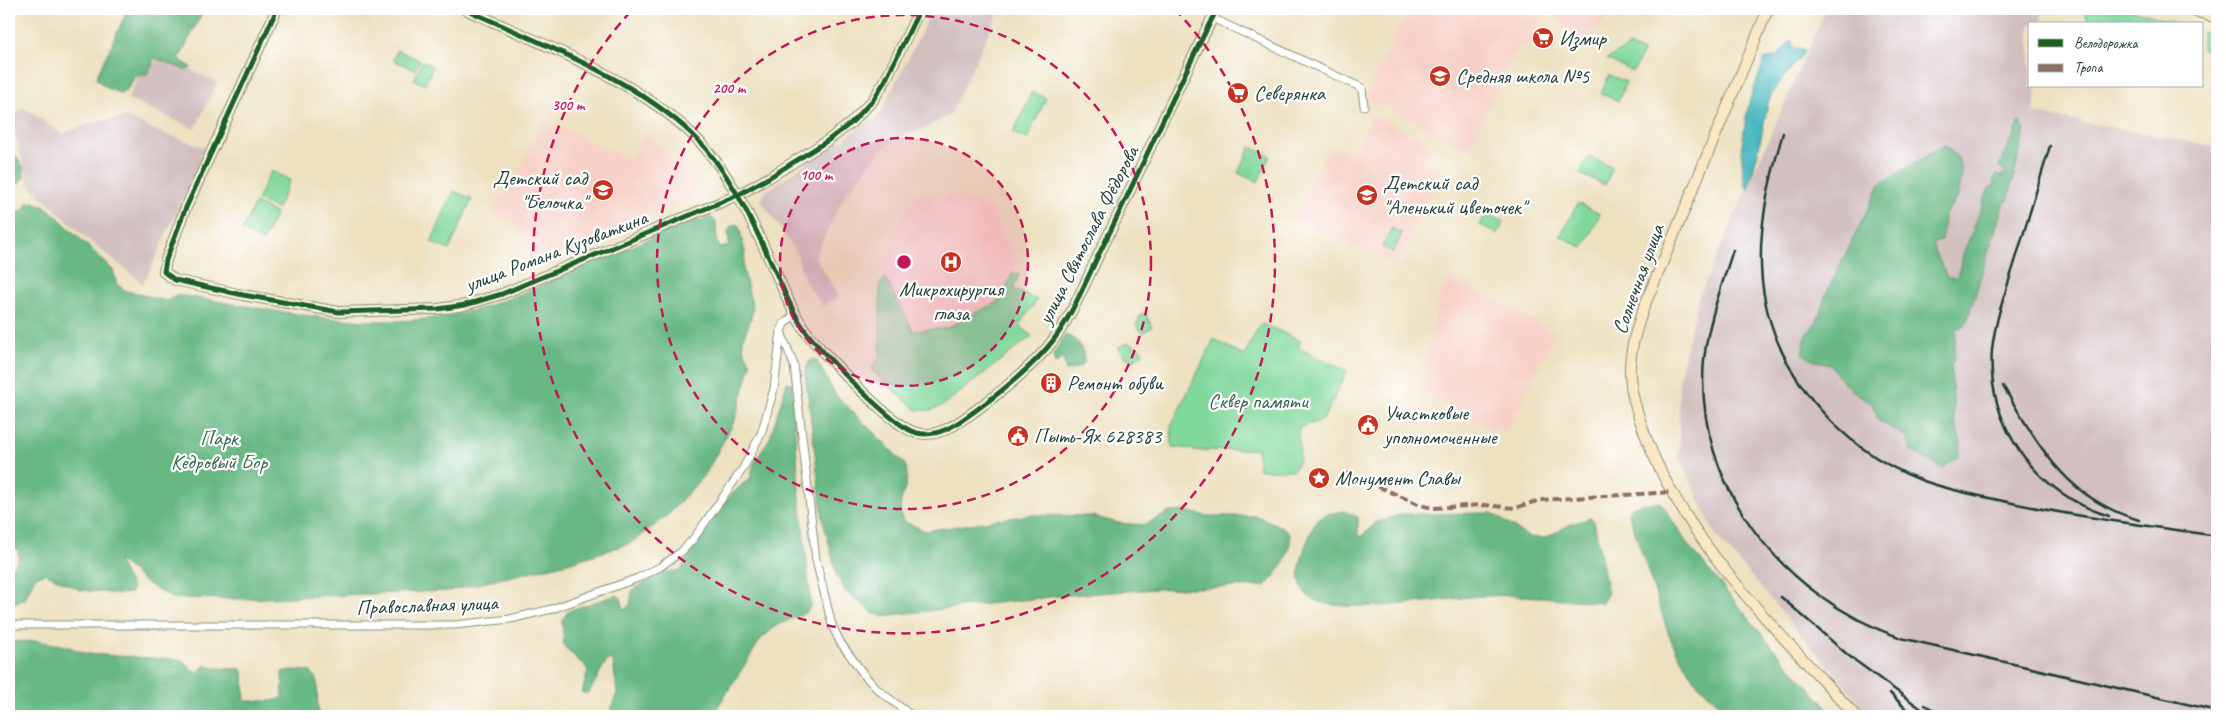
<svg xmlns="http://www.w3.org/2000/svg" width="2226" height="725" viewBox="0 0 2226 725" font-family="Caveat,sans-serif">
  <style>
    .built { fill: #f7d1c7 }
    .industrial { fill: #d2bfc0 }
    .green { fill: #81d89c; stroke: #508a68 }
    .forest { fill: #68b884; stroke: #447a5c }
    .water { fill: #49b8be; stroke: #347a79 }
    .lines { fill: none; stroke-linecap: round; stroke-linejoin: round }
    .street-casing { stroke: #868f7a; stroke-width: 9 }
    .secondary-casing { stroke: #868f7a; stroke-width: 12 }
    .street { stroke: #fff; stroke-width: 7 }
    .secondary { stroke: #fae7c3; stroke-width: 10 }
    .rail { stroke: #1f3d34; stroke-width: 2.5 }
    .quiet { stroke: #8d6e63; stroke-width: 4; stroke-dasharray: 8 4; stroke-linecap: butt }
    .cycleway-casing { stroke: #fff; stroke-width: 8 }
    .cycleway { stroke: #1b5e20; stroke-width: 5 }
    .ring { fill: none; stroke: #c2185b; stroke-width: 2.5; stroke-dasharray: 9 6 }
    .labels { text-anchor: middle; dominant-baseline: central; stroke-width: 4.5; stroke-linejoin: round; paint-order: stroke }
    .poi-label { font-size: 21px; fill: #1f3d34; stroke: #fff; text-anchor: start }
    .street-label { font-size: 21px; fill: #1f3d34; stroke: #fff }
    .park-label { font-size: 21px; fill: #38644e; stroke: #fff }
    .centre { fill: #c2185b; stroke: #fff; stroke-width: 2.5 }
    .ring-label { font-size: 15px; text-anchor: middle; font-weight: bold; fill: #c2185b; stroke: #fff; stroke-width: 4.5; stroke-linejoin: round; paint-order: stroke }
  </style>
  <rect width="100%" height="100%" fill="#fff"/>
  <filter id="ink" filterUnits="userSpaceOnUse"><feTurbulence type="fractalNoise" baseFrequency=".02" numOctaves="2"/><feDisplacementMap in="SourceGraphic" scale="10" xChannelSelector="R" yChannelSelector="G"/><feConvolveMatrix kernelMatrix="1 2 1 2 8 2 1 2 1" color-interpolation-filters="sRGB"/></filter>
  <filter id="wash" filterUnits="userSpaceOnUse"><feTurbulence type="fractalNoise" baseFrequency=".0096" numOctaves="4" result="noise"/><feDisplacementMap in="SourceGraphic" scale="20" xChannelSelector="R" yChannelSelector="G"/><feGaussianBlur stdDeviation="1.12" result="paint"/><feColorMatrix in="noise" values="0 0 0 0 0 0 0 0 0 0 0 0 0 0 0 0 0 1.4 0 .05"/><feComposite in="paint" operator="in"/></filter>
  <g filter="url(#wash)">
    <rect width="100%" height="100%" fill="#ede1c0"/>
    <g class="built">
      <polygon points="1408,9 1616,9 1581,45 1550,9 1529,47 1520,42 1469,149 1366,98"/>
      <polygon points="1372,115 1422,139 1422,142 1429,146 1424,158 1432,168 1440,171 1396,265 1295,219 1328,148 1356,152"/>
      <polygon points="544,119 628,159 631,154 634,155 644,136 649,136 684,167 699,186 697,197 532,265 516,224 491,212 497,199 507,193"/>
      <polygon points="916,195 954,195 990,208 1018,259 1001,298 947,326 913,329 882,272 899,223"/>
      <polygon points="1450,277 1554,331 1531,384 1507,432 1500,433 1420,391 1438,301"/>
    </g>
    <g class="industrial">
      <polygon points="933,9 1000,9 950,115 916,133 909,132 881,150 844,196 815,257 839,296 823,306 805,282 796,252 761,200 766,191 880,114"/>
      <polygon points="1826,9 2042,9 2041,24 2030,24 2030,86 2036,86 2034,113 2217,147 2217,716 1871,716 1715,534 1679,456 1679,379 1698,299"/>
      <polygon points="149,51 217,82 195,129 128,99"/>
      <polygon points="23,107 62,134 88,124 127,117 159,132 207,148 143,284 84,236 29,185 11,119"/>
    </g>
    <g class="green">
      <polygon points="2080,9 2130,9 2178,24 2092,24"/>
      <polygon points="2202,31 2217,36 2217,53 2202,49"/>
      <polygon points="1630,46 1643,52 1633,72 1607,59"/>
      <polygon points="397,50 420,60 415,70 393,60"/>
      <polygon points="422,61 433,66 425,85 414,80"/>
      <polygon points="1609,75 1626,82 1618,101 1601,94"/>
      <polygon points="1032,92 1046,98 1027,139 1013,133"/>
      <polygon points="1250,147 1270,156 1258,182 1238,173"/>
      <polygon points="1588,156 1613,168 1605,185 1580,174"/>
      <polygon points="271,171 290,180 277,209 257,200"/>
      <polygon points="454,191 472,199 449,250 431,242"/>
      <polygon points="255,203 276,213 263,241 242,231"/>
      <polygon points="1578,203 1600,214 1583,248 1560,236"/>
      <polygon points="1487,213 1504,222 1498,234 1480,225"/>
      <polygon points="1392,228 1402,233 1393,252 1382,247"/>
      <polygon points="1013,272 1019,275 1013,289 1037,300 1019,325 1032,336 942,406 931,410 917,410 871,370 880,356 880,284 885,278 913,331 947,328 1002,299"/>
      <polygon points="1141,314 1146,314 1152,327 1143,333 1136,325"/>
      <path d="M1263,324L1301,341L1298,348L1347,371L1323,420L1300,427C1295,441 1306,455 1293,470H1259L1257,449L1194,451L1191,449L1172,447L1171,426L1214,339L1244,356L1259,326Z"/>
      <polygon points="1129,343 1140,348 1143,353 1133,361 1122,355 1118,347"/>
    </g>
    <g class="forest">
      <path d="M128,9H204L180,57L181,61L190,66L191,68L185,70L155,58L152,61V66L146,75L135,76L129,87L123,93C114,93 100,85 96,78Z"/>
      <polygon points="2020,122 2025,130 2008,201 2004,202 1966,324 1956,329 1954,360 1951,365 1954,419 1961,443 1959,456 1942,468 1911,451 1907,437 1879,421 1871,402 1853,391 1839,377 1830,364 1812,360 1802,353 1806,336 1817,321 1826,294 1880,184 1945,145 1958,158 1962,173 1958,197 1944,215 1942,240 1932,244 1947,277 1957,277 1964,252 1989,188 1993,187 1995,182 1993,181 1997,174 2002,176 2005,171 1999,167"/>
      <polygon points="9,146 23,167 24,177 18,184 9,187"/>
      <path d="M34,202L49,209L113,270L117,285L127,291L166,301L176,296H185C281,311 387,337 482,308C534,291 589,264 640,243C663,233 687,222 711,217L716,222L717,243L721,248L729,246L728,231L731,226L735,224L739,226L745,252L743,269L753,309L751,319L743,338V348L751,364L735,420L706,473L668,515L631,543L568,563L448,591L241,599L172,598L146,583L121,562L118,561L132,588L131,593L119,594L80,590L45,573L35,577L25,599L11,604L9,602V572L19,558L18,549H9V210L16,213L23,211L27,203Z"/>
      <path d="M1065,335C1080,340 1084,348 1084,364L1072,370L1066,371L1063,358L1055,364L1053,355Z"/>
      <path d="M813,359L817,361L835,394L905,464C913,488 893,499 903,521L925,531L1029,515L1092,516L1118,523L1144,525L1170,512L1185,511L1206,516H1257L1282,527L1290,534C1292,554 1279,573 1265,586L1156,589L1068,595L882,616L873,613L845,591L837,576L823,520L805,372L809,362Z"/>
      <path d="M787,382L792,383L799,488L811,605L807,612L776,626L761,639L712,716H608L617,693L613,660L609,659C600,668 597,682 588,693H582L588,670L564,646L562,621L568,611L616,595L621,598L624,610L630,605L632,591C644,582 665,569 681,571C687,557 695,547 704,535C718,515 728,492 750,479L754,463L770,438Z"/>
      <path d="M1658,502L1661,503L1688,545L1775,650L1835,716H1730L1694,680L1677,652L1669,635L1628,511C1635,502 1647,504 1658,502Z"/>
      <path d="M1344,511L1358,517V533L1361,537L1377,522L1404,514L1492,513L1528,537L1545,538L1569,525L1590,518L1594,521L1608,593L1602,603C1562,599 1524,594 1484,596C1450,597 1327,620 1306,594C1290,575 1308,539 1317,519L1327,514Z"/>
      <polygon points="37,641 66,646 88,654 182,660 194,672 198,673 205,665 212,668 240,669 243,671 245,701 271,701 283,698 282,672 290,670 310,671 317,680 318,716 9,716 9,642"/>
    </g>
    <polygon class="water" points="1791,40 1794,48 1806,50 1773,91 1768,103 1759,148 1748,190 1745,186 1741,152 1746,117 1750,99 1765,59 1778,56"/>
  </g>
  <g filter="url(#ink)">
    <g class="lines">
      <g class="street-casing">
        <g id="street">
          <polyline points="1212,18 1362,88 1364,106"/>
          <polyline points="781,332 794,365 816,560 832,625 840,642 865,676 877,689 912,716"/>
          <polyline points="9,625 455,625 510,619 552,609 638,578 660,567 681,552 694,538 742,470 761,434 774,389 781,331 784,324 795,314"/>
        </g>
      </g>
      <g class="secondary-casing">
        <g id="secondary">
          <polyline points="277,9 184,212 166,260 164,272 175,280 243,295 339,312 438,309 465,305 502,294 738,195 770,177 827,141 851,123 873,100 885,81 920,9"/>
          <path d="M465,9C539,43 634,78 693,135C731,172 753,224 775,271C786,295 795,319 812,339C829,359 895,429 917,433C940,438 958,423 975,411C1001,392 1026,372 1047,348C1071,320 1085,282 1101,250C1141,170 1176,88 1217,9"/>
          <path d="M1768,9L1644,307C1637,326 1631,346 1630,366C1629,388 1636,409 1643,429C1681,539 1779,632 1856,716"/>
          <polyline points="2189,9 2217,18"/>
        </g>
      </g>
      <use href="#street" class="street"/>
      <use href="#secondary" class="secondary"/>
      <g class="rail">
        <path d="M1783,133C1769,180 1757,231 1762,281C1772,371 1838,448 1921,480C1945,489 1970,494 1994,499C2068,516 2143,525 2217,536"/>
        <path d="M2050,146C2038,186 2026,226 2014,265C2005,293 1995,321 1992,350C1986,426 2037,494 2109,516"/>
        <path d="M1733,250C1722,285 1708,322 1704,360C1693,487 1785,598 1901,638L2217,711"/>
        <path d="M2003,386C2039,446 2066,499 2139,520"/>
        <polyline points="1781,597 1849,656 1931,716"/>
        <polyline points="1890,693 1913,716"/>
        <polyline points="1925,705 1945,716"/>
      </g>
      <polyline class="quiet" points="1345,474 1350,474 1420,505 1433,508 1484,505 1515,508 1540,500 1672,492"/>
      <g class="cycleway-casing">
        <g id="cycleway">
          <polyline points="277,9 184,212 166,260 164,272 175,280 243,295 339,312 438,309 465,305 502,294 738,195 770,177 827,141 851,123 873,100 885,81 920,9"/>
          <path d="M465,9C539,43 634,78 693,135C731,172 753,224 775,271C786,295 795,319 812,339C829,359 895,429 917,433C940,438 958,423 975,411C1001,392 1026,372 1047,348C1071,320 1085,282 1101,250C1141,170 1176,88 1217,9"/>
        </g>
      </g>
      <use href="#cycleway" class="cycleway"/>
    </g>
  </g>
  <circle cx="904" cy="262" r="124" fill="#c2185b" fill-opacity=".12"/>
  <g class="ring">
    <circle cx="904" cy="262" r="124"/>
    <circle cx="904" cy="262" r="247"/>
    <path d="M1175 9A371 371 0 1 1 633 9"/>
  </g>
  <defs>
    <g id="supermarket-disc" transform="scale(1.125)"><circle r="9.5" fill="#c8321e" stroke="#fff"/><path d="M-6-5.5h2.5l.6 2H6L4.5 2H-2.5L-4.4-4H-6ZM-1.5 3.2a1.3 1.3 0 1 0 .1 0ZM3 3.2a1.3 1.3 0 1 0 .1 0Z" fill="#fff"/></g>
    <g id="school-disc" transform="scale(1.125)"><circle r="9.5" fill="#c8321e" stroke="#fff"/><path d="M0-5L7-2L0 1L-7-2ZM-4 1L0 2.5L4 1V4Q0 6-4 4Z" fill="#fff"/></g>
    <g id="hospital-disc" transform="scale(1.125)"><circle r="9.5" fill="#c8321e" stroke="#fff"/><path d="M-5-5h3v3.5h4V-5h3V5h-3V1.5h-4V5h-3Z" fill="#fff"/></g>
    <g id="building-disc" transform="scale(1.125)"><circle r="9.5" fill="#c8321e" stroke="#fff"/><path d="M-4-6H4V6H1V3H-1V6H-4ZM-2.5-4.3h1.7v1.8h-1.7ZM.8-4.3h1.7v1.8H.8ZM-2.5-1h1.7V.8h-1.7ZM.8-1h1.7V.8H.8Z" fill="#fff"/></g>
    <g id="civic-disc" transform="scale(1.125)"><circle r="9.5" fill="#c8321e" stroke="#fff"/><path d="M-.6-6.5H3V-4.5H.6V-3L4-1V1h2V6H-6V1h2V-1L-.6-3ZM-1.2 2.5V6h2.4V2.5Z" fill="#fff"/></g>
    <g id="sight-disc" transform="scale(1.125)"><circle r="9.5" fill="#c8321e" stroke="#fff"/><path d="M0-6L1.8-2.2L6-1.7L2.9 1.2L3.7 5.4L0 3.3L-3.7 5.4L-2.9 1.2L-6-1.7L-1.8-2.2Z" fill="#fff"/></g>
  </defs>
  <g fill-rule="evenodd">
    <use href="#supermarket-disc" x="1543" y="38"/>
    <use href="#school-disc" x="1440" y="76"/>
    <use href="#supermarket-disc" x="1238" y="93"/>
    <use href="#school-disc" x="603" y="190"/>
    <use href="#school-disc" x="1367" y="195"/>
    <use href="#hospital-disc" x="951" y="262"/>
    <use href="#building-disc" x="1051" y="383"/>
    <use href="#civic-disc" x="1368" y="425"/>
    <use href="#civic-disc" x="1018" y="436"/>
    <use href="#sight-disc" x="1319" y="478"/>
  </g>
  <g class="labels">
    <g class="poi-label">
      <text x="1559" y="38">Измир</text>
      <text x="1456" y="76">Средняя школа №5</text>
      <text x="1254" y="93">Северянка</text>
      <text x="587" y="178" text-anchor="end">Детский сад<tspan x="587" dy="24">"Белочка"</tspan></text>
      <text x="1383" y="183">Детский сад<tspan x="1383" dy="24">"Аленький цветочек"</tspan></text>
      <text x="951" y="289" text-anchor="middle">Микрохирургия<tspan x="951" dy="24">глаза</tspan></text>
      <text x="1067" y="383">Ремонт обуви</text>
      <text x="1384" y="413">Участковые<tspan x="1384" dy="24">уполномоченные</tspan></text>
      <text x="1034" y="436">Пыть-Ях 628383</text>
      <text x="1335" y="478">Монумент Славы</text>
    </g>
    <g class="street-label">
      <text transform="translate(1088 235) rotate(-63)">улица Святослава Фёдорова</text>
      <text transform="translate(556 251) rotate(-21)">улица Романа Кузоваткина</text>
      <text transform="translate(1638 279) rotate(-70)">Солнечная улица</text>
      <text transform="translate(427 605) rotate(-2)">Православная улица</text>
    </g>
    <g class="park-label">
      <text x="1258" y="401">Сквер памяти</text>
      <text x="219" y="438">Парк<tspan x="219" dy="24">Кедровый Бор</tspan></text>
    </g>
  </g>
  <circle cx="904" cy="262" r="8" class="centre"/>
  <g class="ring-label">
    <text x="729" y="93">200 m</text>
    <text x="568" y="110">300 m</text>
    <text x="816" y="180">100 m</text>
  </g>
  <rect width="2226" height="725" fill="none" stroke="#fff" stroke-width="30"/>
  <rect x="2028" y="22" width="175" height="65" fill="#ffffff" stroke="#a5b1ae"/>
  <rect x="2038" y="39" width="25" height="8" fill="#1b5e20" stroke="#a5b1ae"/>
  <text x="2074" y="48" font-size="15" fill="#1f3d34">Велодорожка</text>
  <rect x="2038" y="64" width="25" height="8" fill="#8d6e63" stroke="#a5b1ae"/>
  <text x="2074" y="72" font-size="15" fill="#1f3d34">Тропа</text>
</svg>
